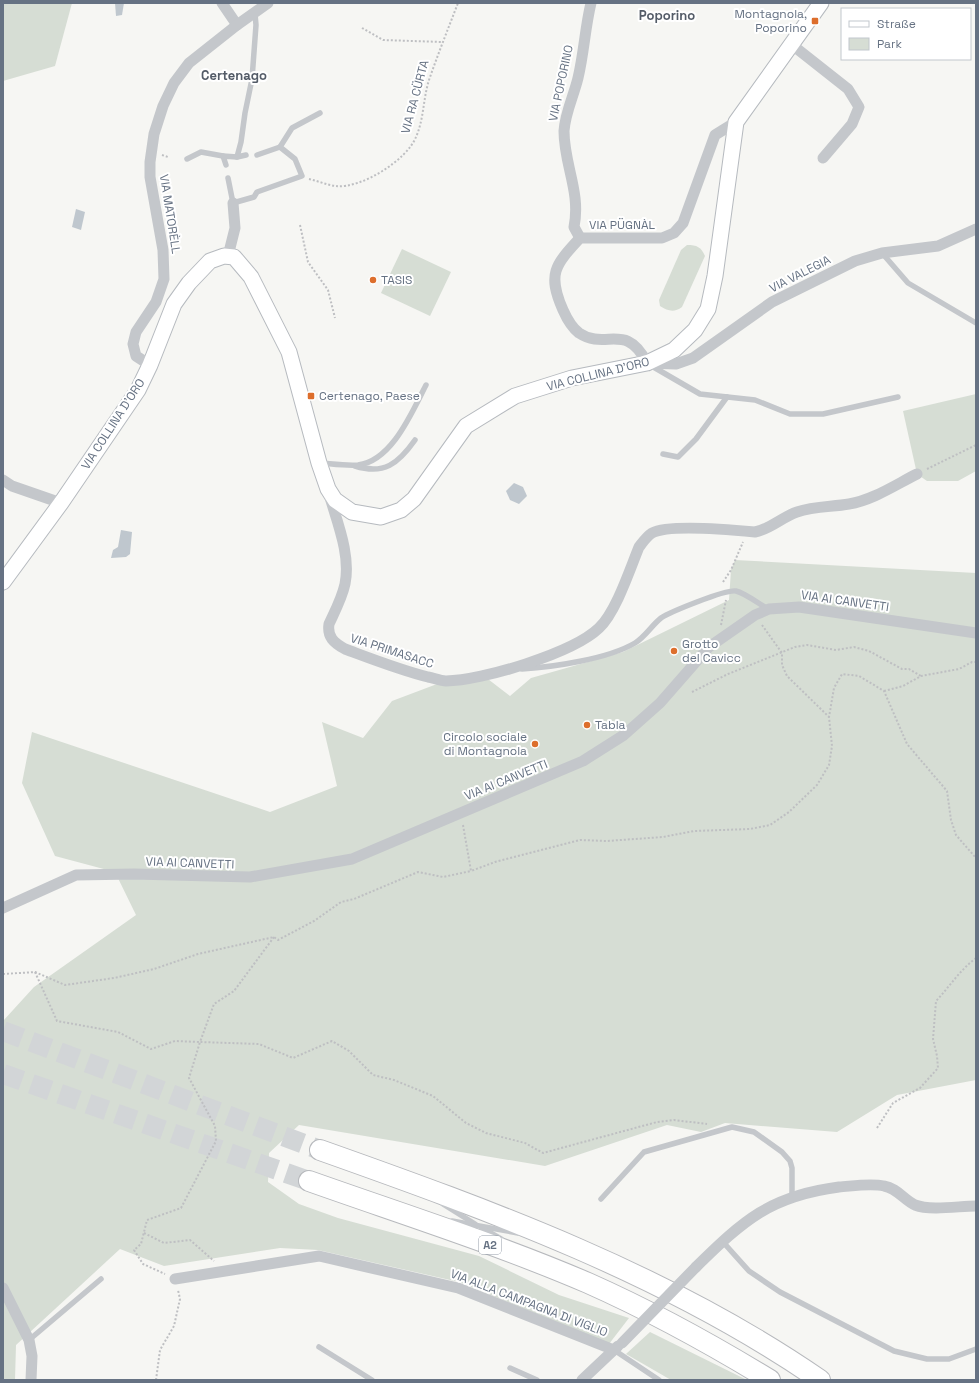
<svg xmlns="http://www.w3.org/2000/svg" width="979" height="1383" viewBox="0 0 979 1383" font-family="'Space Grotesk',sans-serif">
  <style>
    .green { fill: #d6ddd4 }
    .water { fill: #bfc7ce }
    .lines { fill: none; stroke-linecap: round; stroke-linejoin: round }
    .highway-tunnel { stroke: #d2d5d7; stroke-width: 20; stroke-dasharray: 20 10; stroke-linecap: butt }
    .secondary-casing { stroke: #b6babf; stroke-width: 17 }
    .highway-casing { stroke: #b7b9bd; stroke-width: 22 }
    .path { stroke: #bebfc2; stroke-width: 2; stroke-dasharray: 2 2; stroke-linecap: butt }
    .lane { stroke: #c4c7cb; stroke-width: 5.5 }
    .street { stroke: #c4c7cb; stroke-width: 11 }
    .secondary { stroke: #fff; stroke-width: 15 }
    .highway { stroke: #fff; stroke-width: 20 }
    .street-bridge { stroke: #c4c7cb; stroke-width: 11 }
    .poi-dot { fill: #dd6e2c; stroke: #fff; stroke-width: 1.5 }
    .labels { text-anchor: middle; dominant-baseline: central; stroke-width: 4; stroke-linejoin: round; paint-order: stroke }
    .shield { fill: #fff; stroke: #949ca8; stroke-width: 1 }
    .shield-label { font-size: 11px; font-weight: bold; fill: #667283 }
    .poi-label { font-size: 12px; fill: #667283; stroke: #fff; text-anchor: start }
    .street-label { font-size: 12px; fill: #667283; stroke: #fff }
    .neighbourhood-label { font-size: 13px; font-weight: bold; fill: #545c68; stroke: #fff }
  </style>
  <rect width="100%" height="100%" fill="#f6f6f3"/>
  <g class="green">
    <polygon points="3,3 72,3 55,66 3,81"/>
    <path d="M687,245C697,245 701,247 705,256L682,307C674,313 668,311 660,306L659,300L681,250Z"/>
    <polygon points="402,249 451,272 430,316 381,293"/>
    <polygon points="976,394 976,471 958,481 927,481 917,474 903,411"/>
    <polygon points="735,560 976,573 976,1080 897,1095 837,1132 725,1123 701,1132 667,1125 545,1166 299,1125 269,1153 268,1182 299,1204 338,1218 479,1256 559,1295 629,1318 609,1344 459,1282 318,1250 280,1248 164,1266 120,1249 16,1345 15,1380 3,1380 3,1021 34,987 136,915 115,872 55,856 22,783 32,732 270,812 337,786 322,722 363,738 392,701 445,681 484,676 510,696 531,678 623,652 729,600 731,570"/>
    <polygon points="650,1332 747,1380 671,1380 626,1354"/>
  </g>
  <g class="water">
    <polygon points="115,3 124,3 122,15 116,16"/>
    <polygon points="76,209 85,212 81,230 72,227"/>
    <polygon points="514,483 523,487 527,496 519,504 510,500 506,491"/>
    <polygon points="121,530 132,532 130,554 126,557 111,558 113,550 118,547"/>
  </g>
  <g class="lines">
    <g class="highway-tunnel">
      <polyline points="3,1031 320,1150"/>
      <polyline points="3,1074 309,1181"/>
    </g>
    <g class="secondary-casing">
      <polyline id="secondary" points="3,582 61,503 138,390 150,365 174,304 189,283 210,261 224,256 234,257 251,277 289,352 319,463 328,489 335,500 352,512 381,517 401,510 414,499 466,426 515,396 572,378 647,363 674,350 695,330 708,309 715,276 736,122 821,3"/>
    </g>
    <g class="highway-casing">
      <g id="highway">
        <path d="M320,1150C492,1211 668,1275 820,1380"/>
        <path d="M309,1181C402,1214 497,1244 588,1283C651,1311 711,1344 770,1380"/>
      </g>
    </g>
    <g class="path">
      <polyline points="362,28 383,40 442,42"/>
      <polyline points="162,155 168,157"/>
      <path d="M309,179C318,181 327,185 336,186C361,189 407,160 416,137C424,119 423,99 429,80C438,54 448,29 458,3"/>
      <polyline points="300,225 308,262 328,290 335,318"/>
      <polyline points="927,469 976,445"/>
      <polyline points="723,582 731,570 743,542"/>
      <polyline points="721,625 726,600"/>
      <polyline points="762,625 782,653 782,665 787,676 829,717"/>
      <polyline points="884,691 903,686 921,676 959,669 972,662 976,662"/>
      <polyline points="692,692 728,674 795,647 807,645 836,650 854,647 869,651 902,669 909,669 921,676"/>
      <polyline points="463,825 471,871 495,862 580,840 607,841 663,837 694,831 750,829 770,825 789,812 817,785 829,765 832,746 829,717 834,688 842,674 859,676 884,691 907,744 947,791 951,820 956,835 976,858"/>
      <polyline points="274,937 234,991 214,1004 200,1042 259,1044 293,1058 332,1041 349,1051 373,1075 394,1080 433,1096 466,1123 486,1133 525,1143 543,1153 657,1122 674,1120 707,1124"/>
      <polyline points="35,972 57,1021 118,1032 151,1049 175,1041 200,1042 189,1078 215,1126 216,1141 181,1208 147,1220 141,1244 134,1250 143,1264 165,1274"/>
      <polyline points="3,974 35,972 65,985 114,978 154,969 198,954 274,937 278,940 314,921 341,902 354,899 418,872 443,877 471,871"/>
      <path d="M877,1128L893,1103L920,1088L938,1068L937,1056L933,1039L936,1001C950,986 960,970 976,958"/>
      <polyline points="144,1233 164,1243 190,1240 214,1261"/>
      <polyline points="156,1380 160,1350 174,1326 180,1299 178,1290"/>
    </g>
    <g class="lane">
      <polyline points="257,155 280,147"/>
      <polyline points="237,157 246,155"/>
      <polyline points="187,159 201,152 223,156"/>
      <polyline points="226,165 223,156 237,157 241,142 245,113 252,79 256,25 255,14"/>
      <polyline points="228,178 233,203 254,197 257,192 302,176 295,159 280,147 292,128 320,113"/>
      <polyline points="882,253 908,283 976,323"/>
      <polyline points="650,365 700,394 755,400 790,414 823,414 898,397"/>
      <polyline points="663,454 678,457 696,439 727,397"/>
      <path d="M321,463C333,464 347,466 358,465C392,461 412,412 426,385"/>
      <path d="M355,466C384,475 398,464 415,440"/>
      <path d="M522,669C553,667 608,659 635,643C645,637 652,625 661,618C670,612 726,589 736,591C745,593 759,604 768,609"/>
      <polyline points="601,1199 644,1152 732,1127 754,1132 782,1152 790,1161 792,1168 792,1196"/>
      <polyline points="443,1204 475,1224"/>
      <polyline points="452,1221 518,1233"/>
      <polyline points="482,1228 501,1239"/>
      <polyline points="723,1242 749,1271 780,1292 894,1351 927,1359 949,1359 976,1349"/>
      <polyline points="29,1340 101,1279"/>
      <polyline points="319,1347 372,1380"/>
      <polyline points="614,1350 659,1380"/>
      <polyline points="510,1368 537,1380"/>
    </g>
    <g class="street">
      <polyline points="222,3 237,25"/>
      <polyline points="791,44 848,89 859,107 852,124 823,158"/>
      <path d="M736,122L715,135L683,223L674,233L662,238H580C555,265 547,274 563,310C567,319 571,327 579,333C606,351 626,321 647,363L676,364L693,358L772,302L855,261L882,253L938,246L976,229"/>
      <path d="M580,238L574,227C581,192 564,165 564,131C565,113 574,95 578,78C584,53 585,28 591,3"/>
      <polyline points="228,256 235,228 233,203"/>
      <polyline points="150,365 136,356 133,344 136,332 156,302 164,279 163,250 150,177 150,162 154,134 163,106 174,83 189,63 237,25 268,3"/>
      <polyline points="3,480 12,486 61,503"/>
      <path d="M329,494C337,522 351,555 345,584C342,598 335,611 329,624C327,637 334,643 345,649C372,659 400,670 428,677C434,678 440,681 446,681C481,681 573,653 599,628C616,612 630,569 639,547C643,542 646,537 652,533C669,524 734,530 755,532C771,529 782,517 797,512C814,506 832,507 849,504C873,500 895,485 917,474"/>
      <polyline points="3,908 76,875 134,874 250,877 352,859 583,761 624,735 660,703 709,647 755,615 769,609 799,607 976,633"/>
      <path d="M696,1267C744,1220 770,1196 839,1187C853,1186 871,1183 884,1186C897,1188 904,1200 915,1205C931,1211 959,1206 976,1206"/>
      <polyline points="175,1279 319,1256 458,1288 614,1350"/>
      <polyline points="3,1288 29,1340 32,1356 31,1380"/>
      <polyline points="582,1380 618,1346"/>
    </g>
    <use href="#secondary" class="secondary"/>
    <use href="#highway" class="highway"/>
    <polyline class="street-bridge" points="622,1343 696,1267"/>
  </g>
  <g class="poi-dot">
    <rect x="811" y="17" width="8" height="8" rx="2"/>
    <circle cx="373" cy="280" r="4"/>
    <rect x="307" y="392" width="8" height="8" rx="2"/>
    <circle cx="674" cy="651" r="4"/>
    <circle cx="587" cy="725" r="4"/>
    <circle cx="535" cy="744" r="4"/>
  </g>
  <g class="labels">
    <rect class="shield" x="479" y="1236" width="22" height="18" rx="3"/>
    <g class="shield-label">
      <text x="490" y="1245">A2</text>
    </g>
    <g class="poi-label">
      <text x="807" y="14" text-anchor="end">Montagnola,<tspan x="807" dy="14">Poporino</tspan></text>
      <text x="381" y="280">TASIS</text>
      <text x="319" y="396">Certenago, Paese</text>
      <text x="682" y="644">Grotto<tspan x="682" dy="14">del Cavicc</tspan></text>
      <text x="595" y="725">Tabla</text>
      <text x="527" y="737" text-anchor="end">Circolo sociale<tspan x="527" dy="14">di Montagnola</tspan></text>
    </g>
    <g class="street-label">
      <text transform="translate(561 83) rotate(-78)">VIA POPORINO</text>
      <text transform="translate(415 97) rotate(-75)">VIA RA CÜRTA</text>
      <text transform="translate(170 214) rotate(81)">VIA MATORÈLL</text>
      <text x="622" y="225">VIA PÜGNÀL</text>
      <text transform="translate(800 274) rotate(-27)">VIA VALEGIA</text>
      <text transform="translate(598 374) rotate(-14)">VIA COLLINA D'ORO</text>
      <text transform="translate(113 424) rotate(-57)">VIA COLLINA D'ORO</text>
      <text transform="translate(845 601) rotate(8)">VIA AI CANVETTI</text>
      <text transform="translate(392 651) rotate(18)">VIA PRIMASACC</text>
      <text transform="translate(506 780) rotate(-22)">VIA AI CANVETTI</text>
      <text transform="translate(190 863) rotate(2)">VIA AI CANVETTI</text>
      <text transform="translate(529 1303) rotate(21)">VIA ALLA CAMPAGNA DI VIGLIO</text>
    </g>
    <g class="neighbourhood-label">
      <text x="667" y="15">Poporino</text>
      <text x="234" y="75">Certenago</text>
    </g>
  </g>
  <rect width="979" height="1383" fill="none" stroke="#667283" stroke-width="8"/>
  <rect x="841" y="8" width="130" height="52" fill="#ffffff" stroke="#c2c7cd"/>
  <rect x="849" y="21" width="20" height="6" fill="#ffffff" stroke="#c2c7cd"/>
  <text x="877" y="28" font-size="12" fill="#667283">Straße</text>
  <rect x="849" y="38" width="20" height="12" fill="#d6ddd4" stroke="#c2c7cd"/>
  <text x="877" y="48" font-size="12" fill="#667283">Park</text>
</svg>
